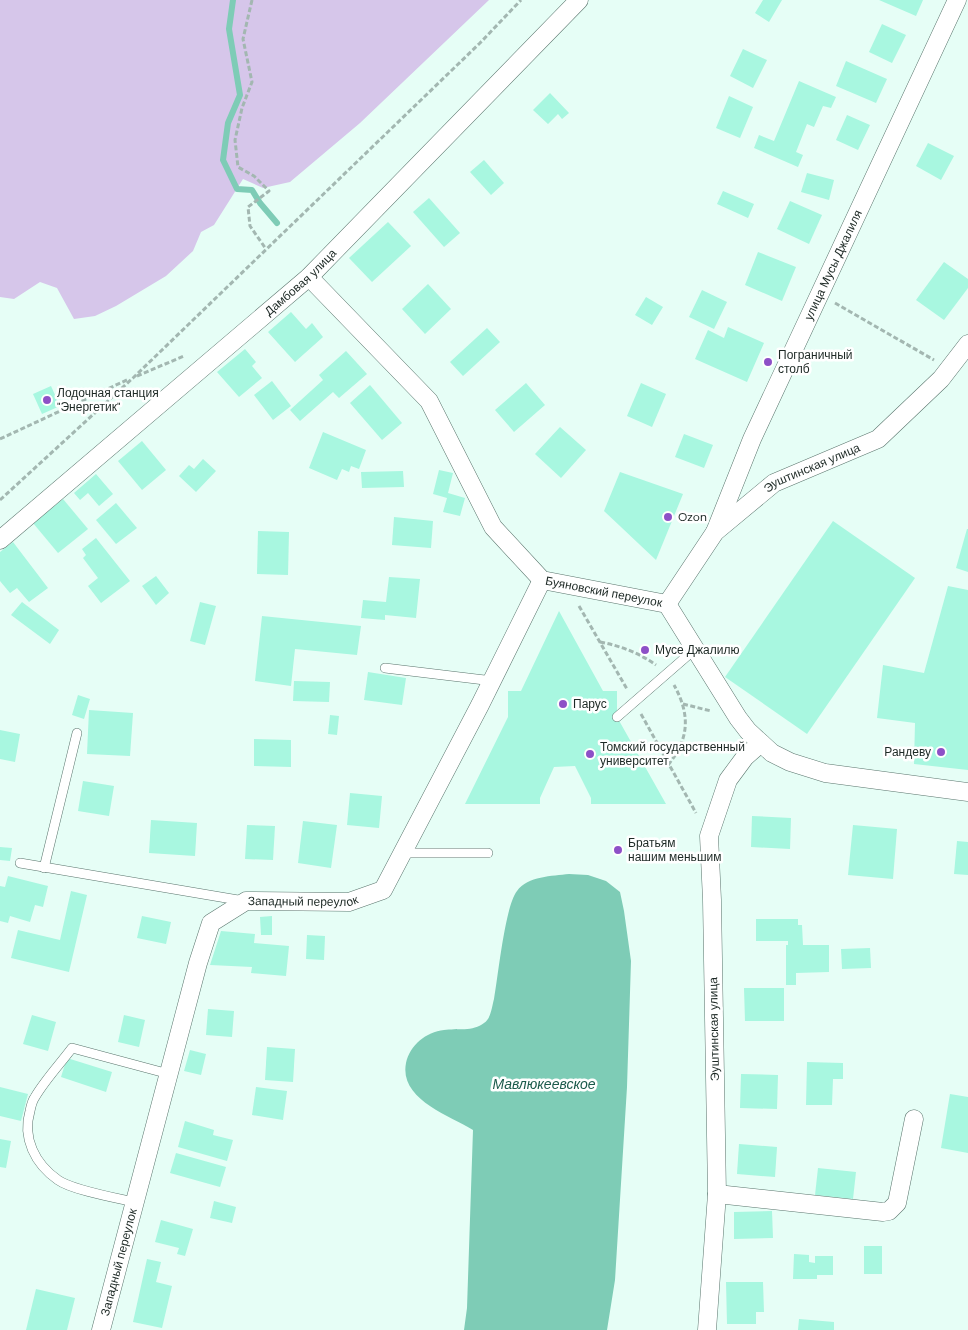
<svg xmlns="http://www.w3.org/2000/svg" width="968" height="1330" viewBox="0 0 968 1330" font-family="'DM Sans',sans-serif">
  <style>
    .green { fill: #d6c6ea }
    .water { fill: #7eccb6 }
    .lines { fill: none; stroke-linecap: round; stroke-linejoin: round }
    .stream { stroke: #7eccb6; stroke-width: 6 }
    .building { fill: #a8f7e0 }
    .lane-casing { stroke: #5a756d; stroke-width: 10 }
    .street-casing { stroke: #5a756d; stroke-width: 19 }
    .path { stroke: #a3b7b1; stroke-width: 3; stroke-dasharray: 5 2.5; stroke-linecap: butt }
    .lane { stroke: #fff; stroke-width: 9 }
    .street { stroke: #fff; stroke-width: 18 }
    .poi-dot { fill: #8d50c7; stroke: #fff; stroke-width: 2 }
    .labels { text-anchor: middle; dominant-baseline: central; stroke-width: 5; stroke-linejoin: round; paint-order: stroke }
    .street-label { font-size: 12px; fill: #1d2925; stroke: #fff }
    .poi-label { font-size: 12px; fill: #1d2925; stroke: #fff; text-anchor: start }
    .water-label { font-size: 14px; font-style: italic; fill: #1b5a4b; stroke: #fff }
  </style>
  <rect width="100%" height="100%" fill="#e6fef6"/>
  <polygon class="green" points="0,0 489,0 360,123 290,182 263,188 243,179 214,225 201,232 193,251 166,276 116,306 95,316 74,319 57,288 40,282 14,299 0,297"/>
  <path class="water" d="M569,874L588,875L606,881L620,892L624,911L631,961L627,1087L615,1280L607,1330H464L467,1308L473,1130C448,1115 399,1099 406,1063C410,1045 426,1032 444,1030C457,1028 473,1032 484,1023C491,1019 492,1006 494,999C498,977 505,906 517,891C528,876 552,876 569,874Z"/>
  <g class="lines">
    <polyline class="stream" points="233,0 229,29 240,95 228,123 223,160 237,189 252,190 260,203 277,223"/>
  </g>
  <g class="building">
    <polygon points="763,0 782,0 769,22 755,13"/>
    <polygon points="879,0 923,0 916,16"/>
    <polygon points="882,24 906,35 892,63 869,52"/>
    <polygon points="743,49 767,60 753,88 730,76"/>
    <polygon points="846,61 887,79 876,103 836,86"/>
    <polygon points="799,81 836,97 831,108 823,106 814,127 807,124 796,152 803,155 798,167 754,148 759,135 774,141"/>
    <polygon points="550,93 569,113 562,119 558,114 548,124 533,110"/>
    <polygon points="729,96 753,107 740,138 716,128"/>
    <polygon points="847,115 870,125 858,150 836,140"/>
    <polygon points="928,143 954,156 941,180 916,166"/>
    <polygon points="484,160 504,183 491,195 470,172"/>
    <polygon points="807,173 834,180 829,200 801,192"/>
    <polygon points="723,191 754,204 748,218 717,204"/>
    <polygon points="429,198 460,233 444,247 413,212"/>
    <polygon points="790,201 822,215 809,244 777,229"/>
    <polygon points="388,222 411,246 372,282 349,258"/>
    <polygon points="758,252 796,267 782,301 745,285"/>
    <polygon points="944,262 968,279 968,288 944,320 916,300"/>
    <polygon points="428,284 451,309 425,334 402,309"/>
    <polygon points="702,290 727,302 714,329 689,317"/>
    <polygon points="646,297 663,307 652,325 635,315"/>
    <polygon points="291,312 306,329 312,323 323,337 295,362 268,332"/>
    <polygon points="728,327 764,343 747,382 695,359 708,330 724,338"/>
    <polygon points="487,328 500,342 463,376 450,362"/>
    <polygon points="245,349 256,362 252,366 262,378 239,397 217,372"/>
    <polygon points="346,351 367,374 339,398 333,392 300,421 290,410 323,380 319,375"/>
    <polygon points="272,381 291,406 273,420 254,395"/>
    <polygon points="526,383 545,405 514,432 495,410"/>
    <polygon points="641,383 666,394 652,427 627,416"/>
    <polygon points="370,385 402,423 382,440 350,403"/>
    <polygon points="51,386 60,406 42,414 33,394"/>
    <polygon points="560,427 586,450 561,478 535,454"/>
    <polygon points="323,432 366,450 359,469 351,466 349,472 342,469 337,480 309,468"/>
    <polygon points="684,434 713,445 704,468 675,457"/>
    <polygon points="142,441 166,470 142,490 118,461"/>
    <polygon points="203,459 216,471 196,492 179,476 189,465 194,469"/>
    <polygon points="439,470 453,473 448,493 465,498 460,516 443,512 447,498 433,494"/>
    <polygon points="403,471 404,487 362,488 361,472"/>
    <polygon points="620,472 683,494 656,560 604,511"/>
    <polygon points="96,474 113,494 99,506 88,493 80,500 74,493"/>
    <polygon points="63,499 88,529 58,553 33,523"/>
    <polygon points="116,503 137,528 116,544 96,520"/>
    <polygon points="394,517 433,521 431,548 392,545"/>
    <polygon points="833,521 915,578 807,734 725,677"/>
    <polygon points="967,529 968,529 968,572 956,568"/>
    <polygon points="258,531 289,532 288,575 257,574"/>
    <polygon points="96,538 130,581 101,603 88,586 98,578 83,558 86,555 82,549"/>
    <polygon points="13,542 48,588 29,602 17,588 10,593 0,581 0,552"/>
    <polygon points="156,576 169,593 156,605 142,586"/>
    <polygon points="389,577 420,579 416,618 385,615 385,620 361,618 363,600 386,602"/>
    <polygon points="948,586 968,590 968,770 914,764 915,723 877,718 883,665 924,673"/>
    <polygon points="22,602 59,630 50,644 11,615"/>
    <polygon points="200,602 216,606 205,645 190,641"/>
    <polygon points="559,611 603,691 617,691 617,717 666,804 591,804 591,798 575,766 554,767 540,798 540,804 465,804 508,717 508,691 521,691"/>
    <polygon points="262,616 361,626 357,655 295,649 291,686 255,681"/>
    <polygon points="368,672 406,678 402,705 364,700"/>
    <polygon points="294,681 330,682 329,702 293,701"/>
    <polygon points="78,695 90,699 84,719 72,715"/>
    <polygon points="89,710 133,713 130,756 87,754"/>
    <polygon points="330,715 339,716 337,735 328,734"/>
    <polygon points="0,730 20,734 15,762 0,759"/>
    <polygon points="254,739 291,740 291,767 254,766"/>
    <polygon points="83,781 114,786 109,816 78,811"/>
    <polygon points="350,793 382,796 379,828 347,825"/>
    <polygon points="752,816 791,818 790,849 751,847"/>
    <polygon points="151,820 197,823 195,856 149,853"/>
    <polygon points="303,821 337,825 331,868 298,863"/>
    <polygon points="247,825 275,826 273,860 245,859"/>
    <polygon points="853,825 897,829 893,879 848,875"/>
    <polygon points="957,841 968,842 968,875 954,874"/>
    <polygon points="0,847 12,848 10,861 0,860"/>
    <polygon points="8,876 48,886 43,907 35,905 30,922 10,916 8,923 0,921 0,886 5,887"/>
    <polygon points="71,891 87,895 69,972 11,958 18,930 60,940"/>
    <polygon points="142,916 171,922 166,944 137,938"/>
    <polygon points="272,916 272,935 261,935 260,917"/>
    <polygon points="756,919 798,919 798,925 802,925 803,945 829,945 829,972 796,973 796,985 786,985 786,945 788,945 788,941 756,941"/>
    <polygon points="221,931 255,934 254,943 289,946 286,976 251,973 252,967 210,965"/>
    <polygon points="307,935 325,936 324,960 306,959"/>
    <polygon points="870,948 871,968 842,969 841,949"/>
    <polygon points="744,988 784,988 784,1021 745,1021"/>
    <polygon points="208,1009 234,1011 232,1037 206,1035"/>
    <polygon points="32,1015 56,1022 48,1051 23,1044"/>
    <polygon points="124,1015 145,1020 139,1047 118,1042"/>
    <polygon points="267,1047 295,1049 293,1082 265,1080"/>
    <polygon points="190,1050 206,1054 201,1075 184,1071"/>
    <polygon points="67,1058 112,1072 106,1092 61,1077"/>
    <polygon points="807,1062 843,1063 843,1079 833,1079 832,1105 806,1105"/>
    <polygon points="741,1074 778,1075 777,1109 740,1108"/>
    <polygon points="0,1087 28,1094 21,1121 0,1116"/>
    <polygon points="256,1087 287,1091 283,1120 252,1115"/>
    <polygon points="950,1094 968,1097 968,1153 941,1148"/>
    <polygon points="185,1121 214,1130 213,1135 233,1140 227,1161 178,1147"/>
    <polygon points="0,1139 11,1141 6,1168 0,1167"/>
    <polygon points="739,1144 777,1147 775,1177 737,1174"/>
    <polygon points="176,1153 226,1167 220,1187 170,1173"/>
    <polygon points="818,1168 856,1172 853,1199 815,1195"/>
    <polygon points="214,1201 236,1207 232,1223 210,1218"/>
    <polygon points="772,1211 773,1238 734,1239 734,1212"/>
    <polygon points="161,1220 193,1229 185,1256 177,1254 179,1248 155,1242"/>
    <rect x="864" y="1246" width="18" height="28"/>
    <polygon points="794,1254 809,1255 809,1262 815,1263 815,1256 833,1256 833,1275 817,1275 817,1279 793,1279"/>
    <polygon points="147,1259 161,1262 156,1282 172,1286 162,1328 133,1322"/>
    <polygon points="726,1282 763,1282 764,1312 756,1312 756,1324 727,1324"/>
    <polygon points="36,1289 75,1298 67,1330 26,1330"/>
    <polygon points="799,1319 834,1322 834,1330 798,1330"/>
  </g>
  <g class="lines">
    <g class="lane-casing">
      <g id="lane">
        <polyline points="385,668 493,681"/>
        <polyline points="617,717 694,650"/>
        <polyline points="402,853 488,853"/>
        <polyline points="20,863 244,901"/>
        <polyline points="44,868 77,733"/>
        <path d="M134,1202C116,1198 72,1190 58,1180C35,1164 22,1138 30,1111C31,1106 32,1101 35,1097C45,1080 60,1064 72,1048L169,1074"/>
      </g>
    </g>
    <g class="street-casing">
      <g id="street">
        <path id="s1" d="M309,277L429,401L493,527L542,580L667,604L738,718L748,731L772,753L790,762L825,773L968,792"/>
        <path id="s2" d="M715,532L752,439L957,0"/>
        <path id="s3" d="M0,540L309,277L579,0"/>
        <path id="s4" d="M667,604L715,532L774,483L878,439L941,379L968,344"/>
        <polyline points="717,1194 883,1212 889,1211 897,1203 914,1119"/>
        <path id="s5" d="M101,1330L198,963L211,923L246,901L349,902L383,890L480,705L542,580"/>
        <polyline points="707,1330 717,1194 712,900 709,836 728,780 745,757 761,743"/>
      </g>
    </g>
    <g class="path">
      <polyline points="252,0 243,39 252,82 242,108 235,140 238,167 254,176 269,191 248,207 250,226 266,249"/>
      <polyline points="835,303 934,360"/>
      <polyline points="137,376 184,356"/>
      <polyline points="0,439 129,379"/>
      <polyline points="0,500 134,377 480,43 521,0"/>
      <polyline points="579,606 627,689"/>
      <path d="M600,642C621,646 639,653 656,665"/>
      <polyline points="683,704 711,711"/>
      <polyline points="641,714 696,813"/>
      <path d="M668,765C690,738 690,714 674,685"/>
    </g>
    <use href="#lane" class="lane"/>
    <use href="#street" class="street"/>
  </g>
  <g class="poi-dot">
    <circle cx="768" cy="362" r="5"/>
    <circle cx="47" cy="400" r="5"/>
    <circle cx="668" cy="517" r="5"/>
    <circle cx="645" cy="650" r="5"/>
    <circle cx="563" cy="704" r="5"/>
    <circle cx="941" cy="752" r="5"/>
    <circle cx="590" cy="754" r="5"/>
    <circle cx="618" cy="850" r="5"/>
  </g>
  <g class="labels">
    <g class="street-label">
      <text stroke="none"><textPath href="#s2" startOffset="292">улица Мусы Джалиля</textPath></text>
      <text stroke="none"><textPath href="#s3" startOffset="396">Дамбовая улица</textPath></text>
      <text stroke="none"><textPath href="#s4" startOffset="204">Эуштинская улица</textPath></text>
      <text stroke="none"><textPath href="#s1" startOffset="449">Буяновский переулок</textPath></text>
      <text stroke="none"><textPath href="#s5" startOffset="520">Западный переулок</textPath></text>
      <text transform="translate(714 1029) rotate(-91)">Эуштинская улица</text>
      <text stroke="none"><textPath href="#s5" startOffset="70">Западный переулок</textPath></text>
    </g>
    <g class="poi-label">
      <text x="778" y="355">Пограничный<tspan x="778" dy="14">столб</tspan></text>
      <text x="57" y="393">Лодочная станция<tspan x="57" dy="14">"Энергетик"</tspan></text>
      <text x="678" y="517">Ozon</text>
      <text x="655" y="650">Мусе Джалилю</text>
      <text x="573" y="704">Парус</text>
      <text x="600" y="747">Томский государственный<tspan x="600" dy="14">университет</tspan></text>
      <text x="931" y="752" text-anchor="end">Рандеву</text>
      <text x="628" y="843">Братьям<tspan x="628" dy="14">нашим меньшим</tspan></text>
    </g>
    <g class="water-label">
      <text x="544" y="1084">Мавлюкеевское</text>
    </g>
  </g>
</svg>
